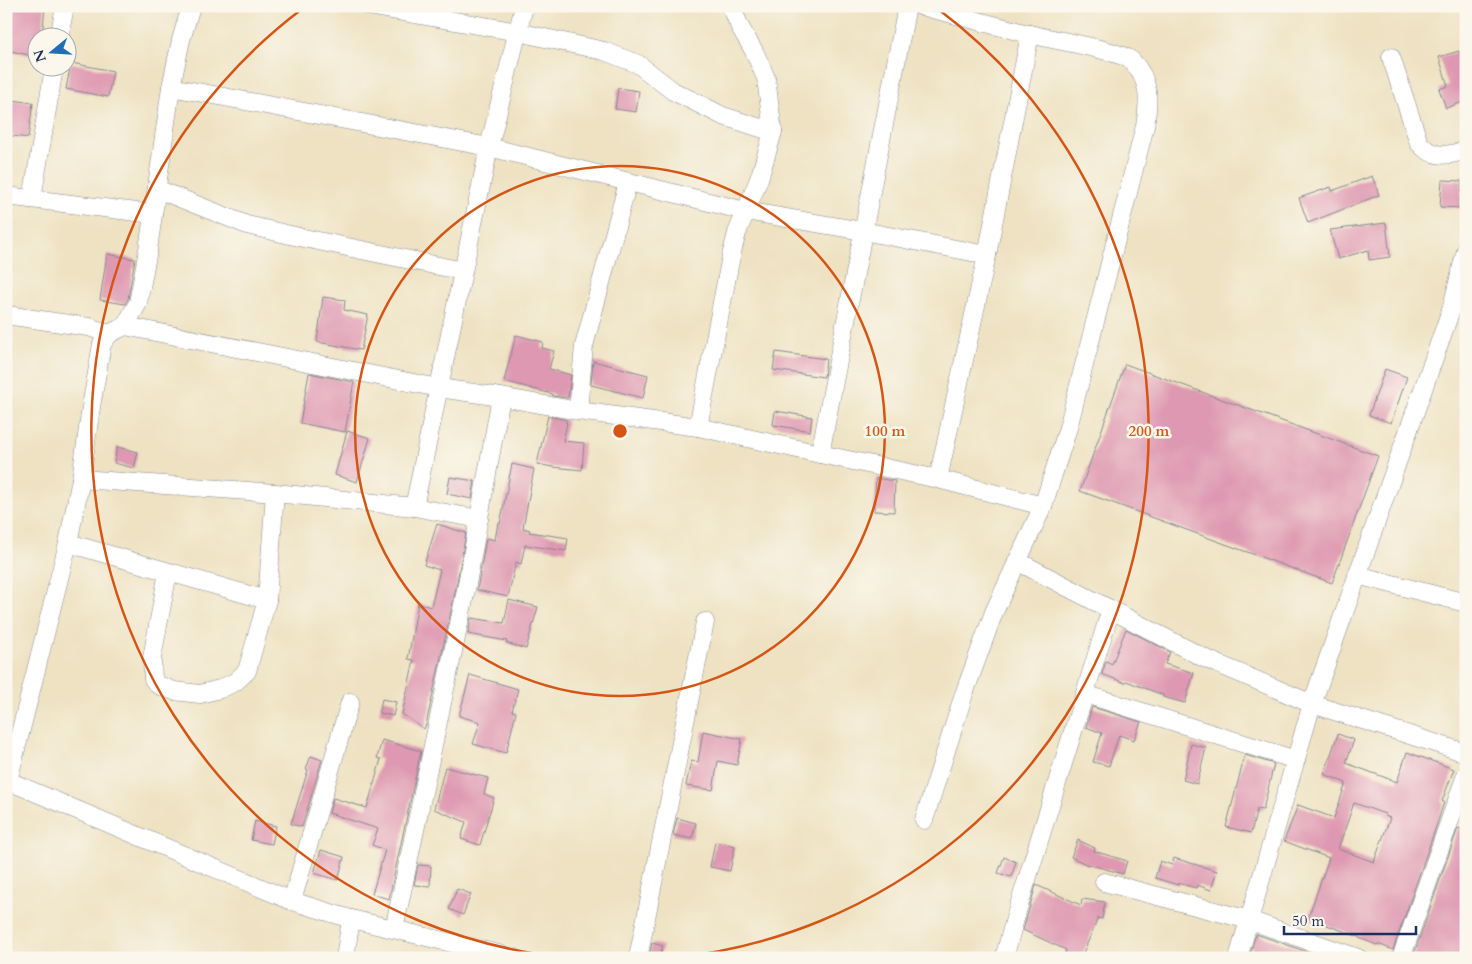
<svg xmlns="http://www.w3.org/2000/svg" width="1472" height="964" viewBox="0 0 1472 964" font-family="Cardo,serif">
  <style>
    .building { fill: #de98b1; fill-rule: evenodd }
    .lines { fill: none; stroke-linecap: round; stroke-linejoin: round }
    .minor-casing { stroke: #848890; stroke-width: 19 }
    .minor { stroke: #fff; stroke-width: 18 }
    .ring { fill: none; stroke: #d45514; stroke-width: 2.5 }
    .centre { fill: #d45514; stroke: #fbf7ec; stroke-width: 2.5 }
    .ring-label { font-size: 15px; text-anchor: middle; font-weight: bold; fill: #d45514; stroke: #fbf7ec; stroke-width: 5; stroke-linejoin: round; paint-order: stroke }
  </style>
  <rect width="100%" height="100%" fill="#fbf7ec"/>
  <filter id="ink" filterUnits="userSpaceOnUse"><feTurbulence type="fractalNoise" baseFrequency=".02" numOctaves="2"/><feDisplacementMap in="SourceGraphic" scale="10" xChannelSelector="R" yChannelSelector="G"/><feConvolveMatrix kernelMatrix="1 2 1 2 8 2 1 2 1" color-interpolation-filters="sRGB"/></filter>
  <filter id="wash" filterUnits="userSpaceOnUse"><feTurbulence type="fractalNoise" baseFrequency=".0096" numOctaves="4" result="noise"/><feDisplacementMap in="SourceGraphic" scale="20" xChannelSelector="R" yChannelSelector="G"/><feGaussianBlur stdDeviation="1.12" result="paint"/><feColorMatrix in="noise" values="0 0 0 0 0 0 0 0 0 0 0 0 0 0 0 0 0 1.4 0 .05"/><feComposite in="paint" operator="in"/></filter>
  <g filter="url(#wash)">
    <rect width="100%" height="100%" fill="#eee2c2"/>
    <g id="blocks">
      <g class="building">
        <polygon points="6,6 45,6 42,38 38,38 38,57 6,50"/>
        <polygon points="1459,51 1466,71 1466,101 1446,108 1439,89 1448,86 1439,57"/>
        <polygon points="71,63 113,71 108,97 66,89"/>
        <polygon points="618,88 639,91 636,112 615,109"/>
        <polygon points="6,99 33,103 28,138 6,135"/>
        <polygon points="1372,176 1379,195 1308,223 1299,198 1331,187 1332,191"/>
        <polygon points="1442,180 1462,181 1461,208 1440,207"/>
        <polygon points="1386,223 1390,257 1369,260 1368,250 1338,259 1330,230"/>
        <polygon points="107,254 135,259 128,299 125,304 100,300"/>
        <polygon points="323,297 345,300 344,310 368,315 361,350 317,342"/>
        <polygon points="516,335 543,342 542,348 554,351 549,369 571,375 568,398 553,396 552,394 504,381"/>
        <polygon points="776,352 826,359 824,377 773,370"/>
        <polygon points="593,361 648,375 643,398 591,385"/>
        <polygon points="1125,364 1378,456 1332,583 1080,491"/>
        <polygon points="1385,369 1407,377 1391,423 1369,415"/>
        <polygon points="309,373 354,382 345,432 300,423"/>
        <polygon points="775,411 812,417 810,431 773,425"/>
        <polygon points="548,416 566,420 566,423 567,423 563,441 584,443 582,470 553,467 537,464"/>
        <polygon points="347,431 370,438 357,482 335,475"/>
        <polygon points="117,447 138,452 134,468 114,463"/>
        <polygon points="512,464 534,469 523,528 530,530 529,532 568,538 566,551 525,545 521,564 516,562 508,597 477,590 486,539 487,538 495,540 498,523 500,524"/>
        <polygon points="450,477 475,481 472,499 447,494"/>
        <polygon points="876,478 895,481 894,512 874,511"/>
        <polygon points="437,524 466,533 455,593 426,725 424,729 402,714 414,660 408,659 418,603 431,607 440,570 424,565"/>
        <polygon points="509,600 538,607 526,649 506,643 507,641 468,634 471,618 504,623"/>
        <polygon points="1126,629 1170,652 1165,664 1194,673 1185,703 1163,697 1163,695 1126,681 1125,683 1102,674 1106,661 1112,664"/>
        <polygon points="470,675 518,689 512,711 516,712 506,753 473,744 480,722 459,716"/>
        <polygon points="382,699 396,702 393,716 379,713"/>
        <polygon points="1092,707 1141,722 1134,740 1119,735 1109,766 1093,762 1102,733 1086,727"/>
        <polygon points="703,731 742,739 737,765 718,761 713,790 686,786 691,761 698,762"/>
        <path d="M1338,734L1354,740L1346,763L1397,782L1407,752L1454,769L1442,801L1444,802L1438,821L1393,950L1378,944L1377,945L1359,938V937L1308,918L1329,858L1284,841L1298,805L1334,818L1346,783L1324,774ZM1354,803L1385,814V816L1390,818L1374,862L1338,849Z"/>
        <polygon points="382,740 421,751 389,899 372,894 385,850 372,845 378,829 329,813 333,798 367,808 381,759 377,758"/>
        <polygon points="1191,744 1206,748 1197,784 1183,780"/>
        <polygon points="1245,755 1274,764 1263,810 1257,809 1251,833 1226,827"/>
        <polygon points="311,756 322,760 302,827 291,824 308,770 306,769"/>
        <polygon points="445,767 488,778 484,794 494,798 480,845 461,839 466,822 434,809"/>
        <polygon points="677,818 696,823 692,839 673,835"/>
        <polygon points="255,821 276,826 272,844 251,840"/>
        <polygon points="1458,828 1466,831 1466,958 1415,958 1413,957"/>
        <polygon points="1078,840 1095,848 1094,851 1127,861 1123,874 1088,864 1088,865 1071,857"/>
        <polygon points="715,842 735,846 730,871 710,867"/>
        <polygon points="321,850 344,857 338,880 314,873"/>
        <polygon points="1004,857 1016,862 1011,877 998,873"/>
        <polygon points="1174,858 1217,871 1211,890 1197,885 1196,888 1178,883 1178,885 1155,878 1160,861 1172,865"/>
        <polygon points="418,865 431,866 430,886 414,885"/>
        <polygon points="1036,885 1081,905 1082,899 1105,902 1102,919 1098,918 1081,958 1076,958 1065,953 1066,950 1023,930"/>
        <polygon points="457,889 471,894 463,915 449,909"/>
        <polygon points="1256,934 1325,958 1249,958"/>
        <polygon points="652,943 663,946 659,958 649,958"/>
      </g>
    </g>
  </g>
  <g filter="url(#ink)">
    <use href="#blocks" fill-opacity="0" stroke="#848890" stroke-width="1"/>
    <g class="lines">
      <g class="minor-casing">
        <g id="minor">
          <polyline points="368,6 518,32 604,51 638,64 673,91 723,116 773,132"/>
          <path d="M921,6C957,15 992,25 1029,34C1048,39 1120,50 1132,61C1151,81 1149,101 1145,126L1068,428L1043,506L994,612L964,694L924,820"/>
          <polyline points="59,38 65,6"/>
          <path d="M1391,57L1419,143C1433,159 1448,156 1466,150"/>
          <polyline points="171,87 181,40 191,6"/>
          <polyline points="157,189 247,225 299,237 463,271"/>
          <polyline points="6,196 153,214"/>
          <polyline points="32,199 54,68"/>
          <polyline points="6,315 89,327 109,334"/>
          <polyline points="125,326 439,388 501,397 578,411 698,427 820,454 907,6"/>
          <polyline points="578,411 584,346 628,182"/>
          <polyline points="698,427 731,256 737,233 759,179 773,132 766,78 754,51 740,27 731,6"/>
          <polyline points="820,454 938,479 1043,506"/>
          <polyline points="81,479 275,493 414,507 479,519"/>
          <polyline points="938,479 987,255 1030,34"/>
          <polyline points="414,507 489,147 524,6"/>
          <polyline points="68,543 267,600"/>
          <polyline points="1017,561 1204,658 1312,704 1466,753"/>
          <polyline points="168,572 152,658 153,679 158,685 174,691 200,694 220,689 235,682 247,671 267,600 275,493"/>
          <polyline points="1357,575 1466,603"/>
          <polyline points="1085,694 1296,760"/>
          <polyline points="6,780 292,901 351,919 515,958"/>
          <polyline points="8,781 68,543 81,479 91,407 102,344 109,334 125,326 138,303 148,250 171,87 489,147 745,211 863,231 987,255"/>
          <polyline points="1104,882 1249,920 1358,958"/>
          <polyline points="292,901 350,702"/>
          <polyline points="394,929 465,595 501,397"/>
          <polyline points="345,958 351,919"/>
          <polyline points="638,958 705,622"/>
          <polyline points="1004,958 1016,915 1111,609"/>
          <polyline points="1238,958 1312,704 1452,307 1466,250"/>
          <polyline points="1401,958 1466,775"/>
        </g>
      </g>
      <use href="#minor" class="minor"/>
    </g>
  </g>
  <g class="ring">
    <circle cx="620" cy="431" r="265"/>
    <path d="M569 958A529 529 0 0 1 302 9M938 9A529 529 0 0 1 671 958"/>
  </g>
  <circle cx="620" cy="431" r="8" class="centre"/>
  <g class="ring-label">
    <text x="885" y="436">100 m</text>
    <text x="1149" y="436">200 m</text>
  </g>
  <rect width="1472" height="964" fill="none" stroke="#fbf7ec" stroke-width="25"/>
  <g transform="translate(52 52) rotate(252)"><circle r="24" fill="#fbf7ec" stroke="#a1a7b3"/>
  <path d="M0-4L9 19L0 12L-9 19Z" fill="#1f6fb2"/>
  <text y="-8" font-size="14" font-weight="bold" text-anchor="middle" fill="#1b2f5e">N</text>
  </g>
  <path d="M1284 926v8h132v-8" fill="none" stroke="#1b2f5e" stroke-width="2.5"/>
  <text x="1292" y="926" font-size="15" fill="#1b2f5e" stroke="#fbf7ec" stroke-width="4" paint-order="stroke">50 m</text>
</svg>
